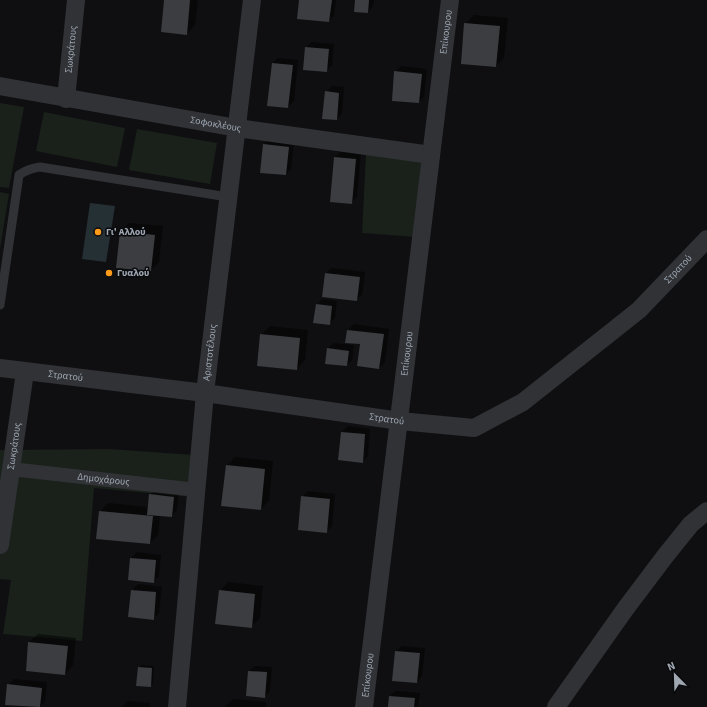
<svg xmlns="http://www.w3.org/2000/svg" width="707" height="707" viewBox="0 0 707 707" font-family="'Source Sans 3',sans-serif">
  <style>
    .green { fill: #19211a }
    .water { fill: #253035 }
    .shadow { fill: #0007 }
    .building { fill: #3b3d41 }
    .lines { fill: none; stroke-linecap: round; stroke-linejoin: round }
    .service { stroke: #303236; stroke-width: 9 }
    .pedestrian { stroke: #303236; stroke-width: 14 }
    .minor { stroke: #303236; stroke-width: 18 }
    .poi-dot { fill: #ff9b19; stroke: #0a0b0c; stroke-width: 1.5 }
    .labels { text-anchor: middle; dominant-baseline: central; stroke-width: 3; stroke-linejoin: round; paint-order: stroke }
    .street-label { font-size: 10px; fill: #9fa7b3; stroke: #0a0b0c }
    .poi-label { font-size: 10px; font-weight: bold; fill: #9fa7b3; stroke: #0a0b0c; text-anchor: start }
  </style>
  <rect width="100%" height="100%" fill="#0f0f11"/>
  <g class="green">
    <polygon points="0,103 24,107 9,188 0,187"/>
    <polygon points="44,112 125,128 117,167 36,151"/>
    <polygon points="137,129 217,143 210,184 129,170"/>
    <polygon points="366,154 437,161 429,238 362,233"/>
    <polygon points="0,192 9,194 0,249"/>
    <polygon points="109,449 208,456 204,498 94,488 82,641 3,634 11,580 0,579 0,450"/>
  </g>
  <polygon class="water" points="90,203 115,206 106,262 82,259"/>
  <g class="shadow">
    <polygon points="165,0 198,0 195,25 187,34"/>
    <polygon points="300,0 336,0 334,15 329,21"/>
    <polygon points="356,0 374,0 373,6 368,12"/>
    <polygon points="474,15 508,18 504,58 496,66 465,24"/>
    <polygon points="312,42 334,44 332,65 326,71 306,47"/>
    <polygon points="278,58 298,60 294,101 288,107 272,63"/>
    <polygon points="401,66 427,69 424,97 418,102 395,72"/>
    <polygon points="332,86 344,87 342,114 336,119 326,92"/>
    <polygon points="269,139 294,142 291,169 286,174 263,145"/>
    <polygon points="341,152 361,154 357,197 351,203 335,157"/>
    <polygon points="129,223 163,226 159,262 151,270 121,232"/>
    <polygon points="331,268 365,272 362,295 356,300 326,273"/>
    <polygon points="322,299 337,301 335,318 329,324 317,305"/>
    <polygon points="354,324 389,329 385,362 379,368 361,343 346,342 348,330"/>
    <polygon points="270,326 308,330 305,360 297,369 261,335"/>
    <polygon points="334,343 354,345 352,360 347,365 328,348"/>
    <polygon points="348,426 370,429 368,456 362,462 342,432"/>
    <polygon points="235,457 273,461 269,500 261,509 227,466"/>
    <polygon points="156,489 179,492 177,510 172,516 160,515 158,535 150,543 100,512 108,503 149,507 150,495"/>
    <polygon points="308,491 335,494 332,526 327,531 302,497"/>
    <polygon points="137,552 161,555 159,576 153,582 131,558"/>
    <polygon points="228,582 263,586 260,618 251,627 220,591"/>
    <polygon points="138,584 162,587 159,613 153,619 129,617 132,590"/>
    <polygon points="38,634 76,638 73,665 65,674 29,642"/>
    <polygon points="402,646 425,648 422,676 417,682 396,651"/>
    <polygon points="142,665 154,666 153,684 150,686 139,668"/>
    <polygon points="255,666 272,667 270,691 264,697 249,671"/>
    <polygon points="14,679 47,682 45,702 40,707 6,704 8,685"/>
    <polygon points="396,691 420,693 418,707 389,707 390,696"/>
    <polygon points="233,699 266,702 266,707 225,707"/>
    <polygon points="128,701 150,703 150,707 122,707"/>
  </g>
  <g class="building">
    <polygon points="164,0 190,0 187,35 161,32"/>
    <polygon points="299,0 332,0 329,22 297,19"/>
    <polygon points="355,0 369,0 368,13 354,12"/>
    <polygon points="464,23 500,26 496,67 461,64"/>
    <polygon points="305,47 329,49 327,72 303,70"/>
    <polygon points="272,63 293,65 288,108 267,106"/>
    <polygon points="394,71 422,74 419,103 392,101"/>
    <polygon points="325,91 339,93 337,120 322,119"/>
    <polygon points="263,144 289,147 286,175 260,173"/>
    <polygon points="334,157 356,159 352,204 330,202"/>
    <polygon points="120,231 155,235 151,271 116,268"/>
    <polygon points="325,273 360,277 357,301 322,297"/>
    <polygon points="316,304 332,306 330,325 313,323"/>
    <polygon points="347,330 384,334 379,369 357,366 360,344 345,343"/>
    <polygon points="260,334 300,338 297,370 257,366"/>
    <polygon points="327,348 349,351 347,366 325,364"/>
    <polygon points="341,432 365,434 363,463 338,460"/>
    <polygon points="226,465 265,469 261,510 221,506"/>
    <polygon points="149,494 174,497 172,517 147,515"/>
    <polygon points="301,496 330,499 327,533 298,530"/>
    <polygon points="99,511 153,516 150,544 96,539"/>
    <polygon points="130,558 156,560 154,583 128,580"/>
    <polygon points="131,590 156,592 154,620 128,617"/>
    <polygon points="219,590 255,594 252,628 215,624"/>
    <polygon points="28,642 68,646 65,675 26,671"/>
    <polygon points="395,651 420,653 417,683 392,681"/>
    <polygon points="138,667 152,668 151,687 136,686"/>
    <polygon points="248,671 267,672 265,698 246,696"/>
    <polygon points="7,684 42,688 40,707 5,705"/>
    <polygon points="389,696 415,698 414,707 388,707"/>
  </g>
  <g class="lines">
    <path class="service" d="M0,305L19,175C26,170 32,168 40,167L228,197"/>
    <path class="pedestrian" id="s1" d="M11,469L197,490"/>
    <g class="minor">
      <path id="s2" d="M0,86L237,128L431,155"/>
      <path id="s3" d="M66,99L76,0"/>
      <path id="s4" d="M0,368L205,393L400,421L474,428L523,402L639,310L707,239"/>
      <path id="s5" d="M0,545L25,372"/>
      <path id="s6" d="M177,707L205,393L252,0"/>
      <path id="s7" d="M364,707L450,0"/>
      <polyline points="556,707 626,608 666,555 691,524 707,511"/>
    </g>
  </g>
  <g class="poi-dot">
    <circle cx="98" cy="232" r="4"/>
    <circle cx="109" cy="273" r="4"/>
  </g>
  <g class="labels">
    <g class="street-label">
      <text stroke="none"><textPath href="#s7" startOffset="680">Επίκουρου</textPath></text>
      <text stroke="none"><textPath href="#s3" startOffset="50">Σωκράτους</textPath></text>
      <text stroke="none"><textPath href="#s2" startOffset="219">Σοφοκλέους</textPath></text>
      <text stroke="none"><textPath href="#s4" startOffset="738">Στρατού</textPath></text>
      <text stroke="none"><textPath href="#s6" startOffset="356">Αριστοτέλους</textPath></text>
      <text stroke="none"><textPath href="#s7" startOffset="356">Επίκουρου</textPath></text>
      <text stroke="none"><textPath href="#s4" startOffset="66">Στρατού</textPath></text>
      <text stroke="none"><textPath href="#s4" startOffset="390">Στρατού</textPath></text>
      <text stroke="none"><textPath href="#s5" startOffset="100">Σωκράτους</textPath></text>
      <text stroke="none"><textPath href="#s1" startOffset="93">Δημοχάρους</textPath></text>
      <text stroke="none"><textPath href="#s7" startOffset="32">Επίκουρου</textPath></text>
    </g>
    <g class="poi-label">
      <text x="106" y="232">Γι' Αλλού</text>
      <text x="117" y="273">Γυαλού</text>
    </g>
  </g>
  <g transform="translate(675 675) rotate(337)" stroke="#0a0b0c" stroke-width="3" paint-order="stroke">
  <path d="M0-3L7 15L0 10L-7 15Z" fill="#9fa7b3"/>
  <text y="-6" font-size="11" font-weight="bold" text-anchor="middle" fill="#9fa7b3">N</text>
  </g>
</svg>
